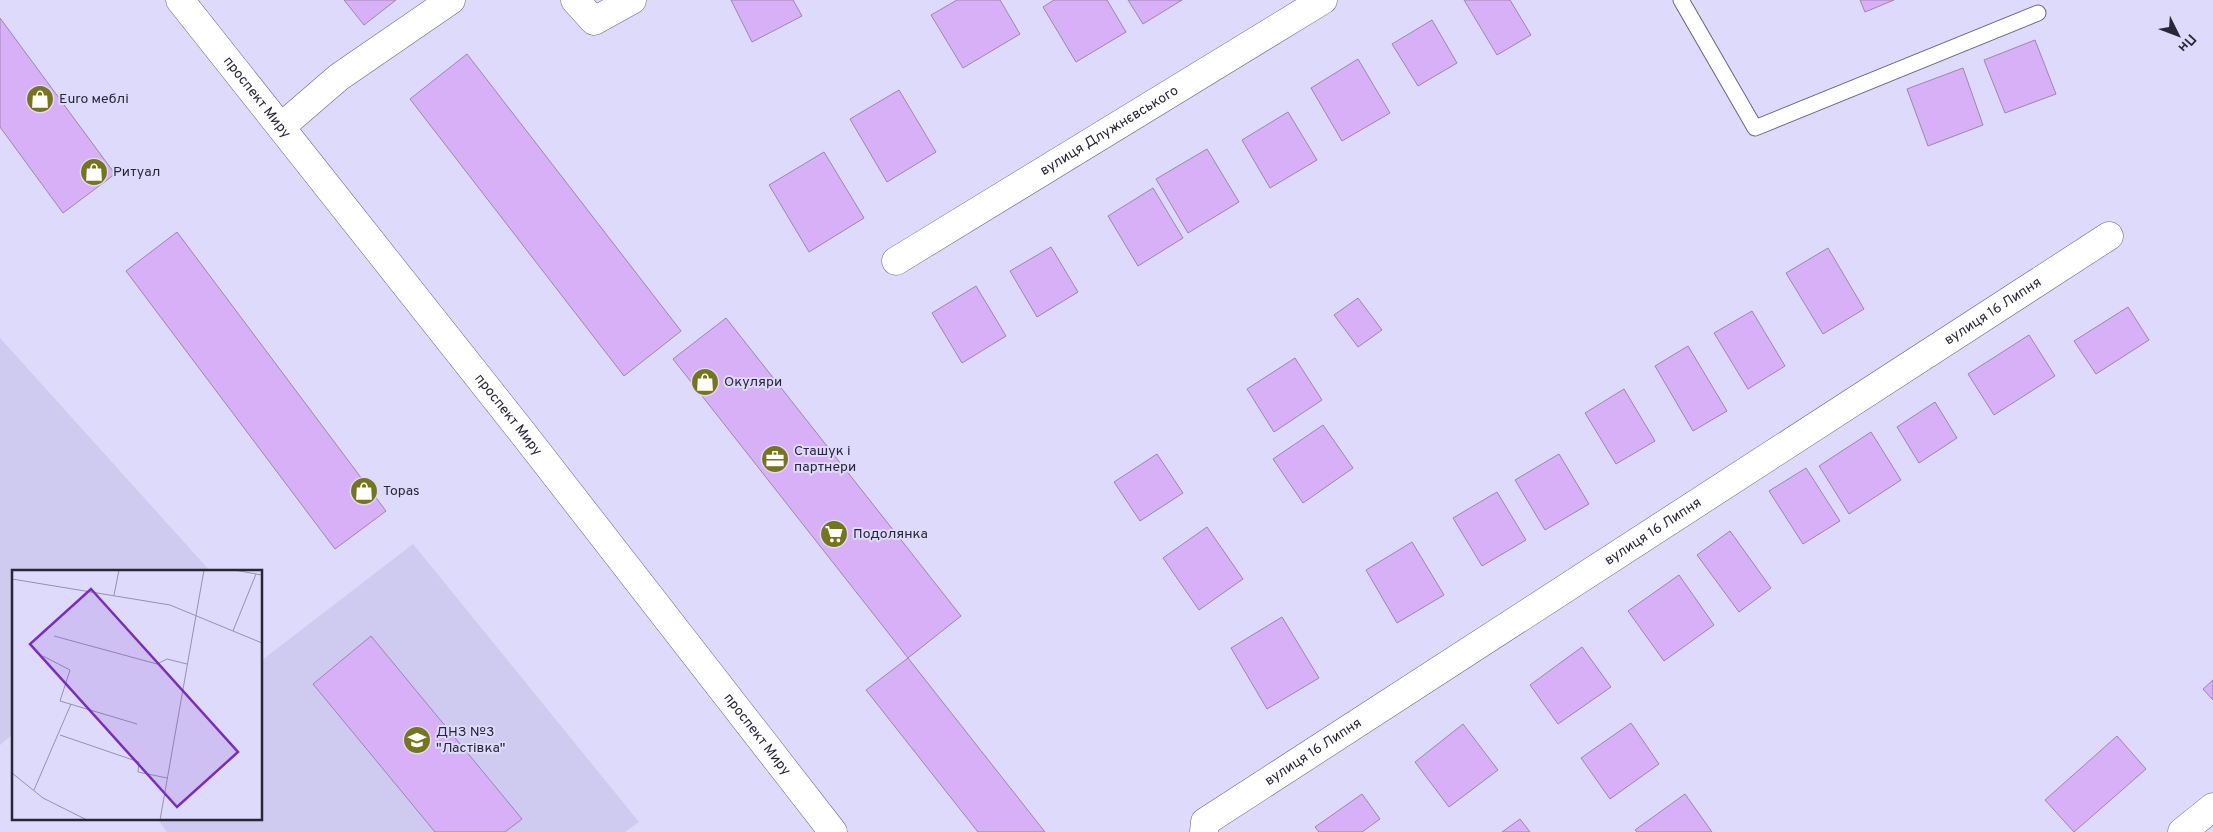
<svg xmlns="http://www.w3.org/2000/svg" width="2213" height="832" viewBox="0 0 2213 832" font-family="Overpass,sans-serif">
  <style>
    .built { fill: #cecaf0 }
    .building { fill: #d8b0f7; stroke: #9b87ac }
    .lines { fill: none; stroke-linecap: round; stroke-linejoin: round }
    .lane-casing { stroke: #686489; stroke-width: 17 }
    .street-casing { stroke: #686489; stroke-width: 29 }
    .lane { stroke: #fff; stroke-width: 15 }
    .street { stroke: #fff; stroke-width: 28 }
    .labels { text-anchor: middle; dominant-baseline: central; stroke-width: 4; stroke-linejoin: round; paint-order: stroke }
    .street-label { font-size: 14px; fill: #292737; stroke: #dddafc }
    .poi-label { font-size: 14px; fill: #292737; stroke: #dddafc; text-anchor: start }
    .inset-road { fill: none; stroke: #9592ad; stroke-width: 1 }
    .view { fill: #7b2cbf; fill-opacity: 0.15; stroke: #7b2cbf; stroke-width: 2.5 }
    .inset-edge { fill: none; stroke: #292737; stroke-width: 2.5 }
  </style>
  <rect width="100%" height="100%" fill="#dddafc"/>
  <g class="built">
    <polygon points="0,338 210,571 14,571 14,733 0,745"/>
    <polygon points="413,544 639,822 625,832 167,832 157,818 261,818 261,661"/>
  </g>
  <g class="building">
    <polygon points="344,0 396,0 364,25"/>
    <polygon points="731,0 793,0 802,16 752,42"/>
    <polygon points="957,0 1000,0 1020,34 963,68 931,15"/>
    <polygon points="1054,0 1107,0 1126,32 1076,62 1043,7"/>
    <polygon points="1128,0 1182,0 1143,24"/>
    <polygon points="1464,0 1510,0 1531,35 1497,55"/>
    <polygon points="1860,0 1894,0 1865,12"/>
    <polygon points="0,18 115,174 63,213 0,127"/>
    <polygon points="1432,20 1457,63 1418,86 1392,44"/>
    <polygon points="2035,40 2056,94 2005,113 1984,60"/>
    <polygon points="467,54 681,331 624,376 410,99"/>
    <polygon points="1358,59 1390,113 1342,141 1311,88"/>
    <polygon points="1963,68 1983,125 1928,146 1907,89"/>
    <polygon points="899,90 936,152 887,182 850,119"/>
    <polygon points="1288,112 1317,160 1270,188 1242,140"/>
    <polygon points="1207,149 1239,202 1188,233 1156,179"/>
    <polygon points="824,152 864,218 809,252 769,185"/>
    <polygon points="1153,188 1183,238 1138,266 1108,216"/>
    <polygon points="177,232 386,511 335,549 126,271"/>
    <polygon points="1051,247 1078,292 1037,317 1010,271"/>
    <polygon points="1828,248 1864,309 1823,334 1786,273"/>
    <polygon points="976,286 1006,336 962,363 932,313"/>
    <polygon points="1358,298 1382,330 1358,347 1334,315"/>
    <polygon points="2128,307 2149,340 2096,374 2074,341"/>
    <polygon points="1752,311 1785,366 1748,389 1714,333"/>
    <polygon points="726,318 961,616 908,658 673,359"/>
    <polygon points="2029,335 2055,376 1994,415 1968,374"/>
    <polygon points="1688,346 1727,411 1693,431 1655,366"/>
    <polygon points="1295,358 1322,400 1274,432 1247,389"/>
    <polygon points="1624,389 1655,441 1616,464 1585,413"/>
    <polygon points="1935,402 1957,438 1919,463 1897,427"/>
    <polygon points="1323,425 1353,468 1303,503 1273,459"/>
    <polygon points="1871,432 1901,480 1849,514 1819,466"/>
    <polygon points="1157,454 1183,493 1140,521 1114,482"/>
    <polygon points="1559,454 1589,504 1545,530 1515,480"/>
    <polygon points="1806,468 1840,521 1803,544 1769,491"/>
    <polygon points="1497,492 1526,540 1482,566 1453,518"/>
    <polygon points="1207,527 1243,579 1199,610 1163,558"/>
    <polygon points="1730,531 1771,588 1739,612 1697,555"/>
    <polygon points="1412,542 1444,595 1397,623 1366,570"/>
    <polygon points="1679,575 1714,625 1664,661 1628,611"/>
    <polygon points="1282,617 1319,678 1267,709 1231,648"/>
    <polygon points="371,636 522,819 505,832 435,832 313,684"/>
    <polygon points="1582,647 1611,687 1558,724 1530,685"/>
    <polygon points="908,658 1045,832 978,832 866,690"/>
    <polygon points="2213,680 2213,700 2203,689"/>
    <polygon points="1631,723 1659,764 1610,799 1581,758"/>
    <polygon points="1463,724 1498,770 1449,807 1415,762"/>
    <polygon points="2117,736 2146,769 2074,832 2045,800"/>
    <polygon points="1362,794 1380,819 1362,832 1319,832 1315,827"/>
    <polygon points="1685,794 1712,832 1637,832 1635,830"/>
    <polygon points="1520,819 1530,832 1502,832"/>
  </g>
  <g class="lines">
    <g class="lane-casing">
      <polyline id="lane" points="1681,0 1755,128 2038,13"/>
    </g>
    <g class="street-casing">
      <g id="street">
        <path id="s1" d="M180,0L522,432L833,832"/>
        <polyline points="575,0 594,21 632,0"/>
        <polyline points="281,127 339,77 451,0"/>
        <path id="s2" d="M896,261L1323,0"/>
        <path id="s3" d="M1204,832L1205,822L2109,236"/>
        <polyline points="2182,832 2213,807"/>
      </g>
    </g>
    <use href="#lane" class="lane"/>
    <use href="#street" class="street"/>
  </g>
  <defs>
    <g id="shop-disc" transform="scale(1.4375)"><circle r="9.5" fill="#75751b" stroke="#dddafc"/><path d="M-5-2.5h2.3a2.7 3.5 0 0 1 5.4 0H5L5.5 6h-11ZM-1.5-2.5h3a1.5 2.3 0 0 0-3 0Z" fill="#fff"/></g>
    <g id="office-disc" transform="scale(1.4375)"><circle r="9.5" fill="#75751b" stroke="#dddafc"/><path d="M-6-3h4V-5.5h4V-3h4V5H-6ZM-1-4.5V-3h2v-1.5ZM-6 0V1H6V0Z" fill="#fff"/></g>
    <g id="supermarket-disc" transform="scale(1.4375)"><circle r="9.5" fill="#75751b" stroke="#dddafc"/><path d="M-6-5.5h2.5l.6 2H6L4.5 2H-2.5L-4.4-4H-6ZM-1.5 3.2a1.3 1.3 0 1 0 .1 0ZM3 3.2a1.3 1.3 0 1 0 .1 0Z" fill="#fff"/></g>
    <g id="school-disc" transform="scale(1.4375)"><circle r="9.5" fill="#75751b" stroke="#dddafc"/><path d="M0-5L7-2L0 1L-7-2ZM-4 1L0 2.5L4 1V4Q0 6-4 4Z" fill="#fff"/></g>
  </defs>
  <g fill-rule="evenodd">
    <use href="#shop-disc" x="40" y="99"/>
    <use href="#shop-disc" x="94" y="172"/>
    <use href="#shop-disc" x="705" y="382"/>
    <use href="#office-disc" x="775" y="459"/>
    <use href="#shop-disc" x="364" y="491"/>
    <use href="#supermarket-disc" x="834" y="534"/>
    <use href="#school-disc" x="417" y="740"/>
  </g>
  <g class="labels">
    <g class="street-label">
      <text stroke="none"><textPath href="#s1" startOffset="124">проспект Миру</textPath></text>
      <text stroke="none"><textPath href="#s2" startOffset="250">вулиця Длужнєвського</textPath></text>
      <text stroke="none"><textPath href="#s3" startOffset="949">вулиця 16 Липня</textPath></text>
      <text stroke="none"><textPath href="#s1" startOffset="529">проспект Миру</textPath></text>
      <text stroke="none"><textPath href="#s3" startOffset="544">вулиця 16 Липня</textPath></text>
      <text stroke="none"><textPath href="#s1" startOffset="934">проспект Миру</textPath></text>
      <text stroke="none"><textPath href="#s3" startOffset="139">вулиця 16 Липня</textPath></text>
    </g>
    <g class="poi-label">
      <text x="59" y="99">Euro меблі</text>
      <text x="113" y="172">Ритуал</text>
      <text x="724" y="382">Окуляри</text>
      <text x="794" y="451">Сташук і<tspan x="794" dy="16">партнери</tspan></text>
      <text x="383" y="491">Topas</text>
      <text x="853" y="534">Подолянка</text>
      <text x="436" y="732">ДНЗ №3<tspan x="436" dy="16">"Ластівка"</tspan></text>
    </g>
  </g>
  <g transform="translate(12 570)">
    <rect width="250" height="250" fill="#dddafc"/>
    <path class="inset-road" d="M222,0L250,5M0,9L158,35L250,73M102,25L107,0M221,61L244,4M42,66L145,94L155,89L175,94M31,86L58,100L48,131L125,154M48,165L127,192L126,202L155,208M0,203L31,228L75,250M22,220L59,134M148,250L192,0"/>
    <path class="view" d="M79,19L226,182L165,237L18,74Z"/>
    <rect width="250" height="250" class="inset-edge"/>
  </g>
  <g transform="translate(2178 35) rotate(132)" stroke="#dddafc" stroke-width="4" paint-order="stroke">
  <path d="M0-4L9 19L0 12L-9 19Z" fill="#292737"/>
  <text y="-8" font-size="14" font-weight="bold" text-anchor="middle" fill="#292737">Пн</text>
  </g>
</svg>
